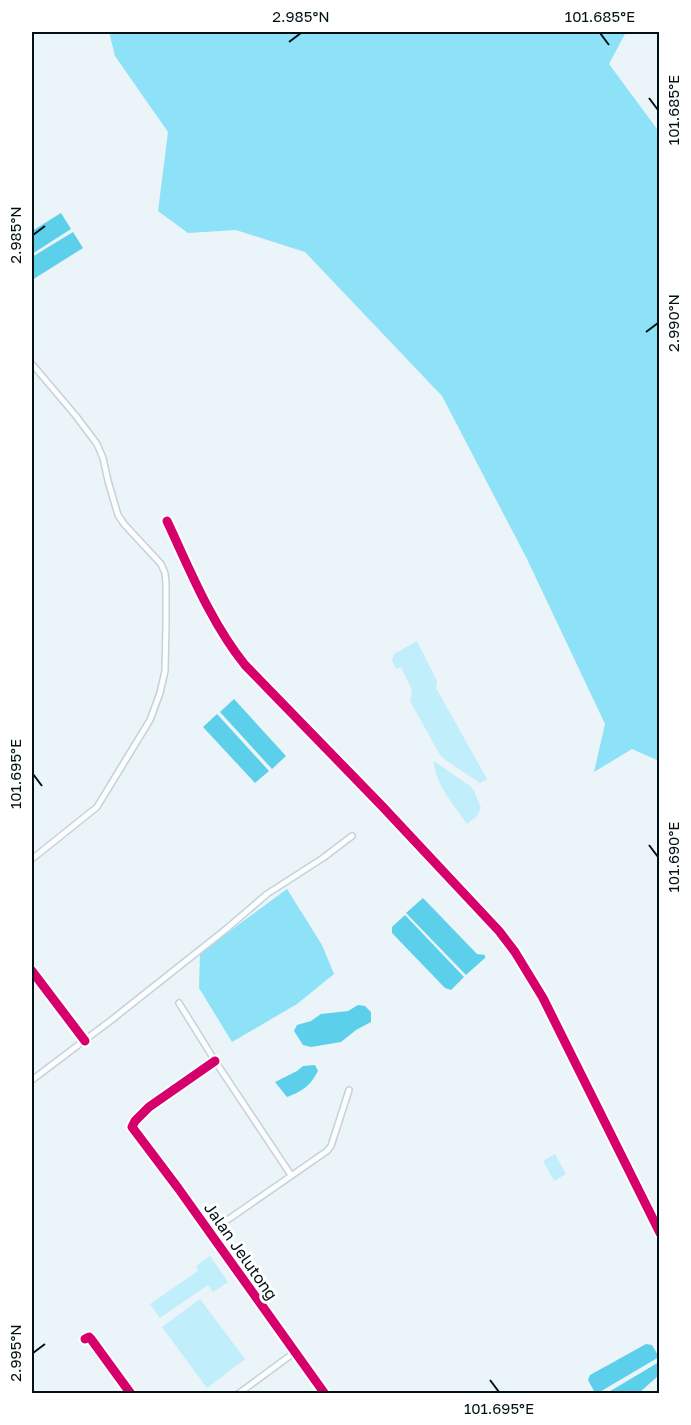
<svg xmlns="http://www.w3.org/2000/svg" width="691" height="1425" viewBox="0 0 691 1425" font-family="'Golos Text',sans-serif">
  <style>
    .green { fill: #c1eefb }
    .forest { fill: #8de2f8 }
    .water { fill: #5cd0ea }
    .lines { fill: none; stroke-linecap: round; stroke-linejoin: round }
    .street-casing { stroke: #c6d2d7; stroke-width: 8 }
    .street { stroke: #fcfdfe; stroke-width: 5 }
    .cycleway-casing { stroke: #fff; stroke-width: 13 }
    .cycleway { stroke: #d6006c; stroke-width: 9 }
    .ticks { fill: none; stroke: #021116; stroke-width: 2 }
    .labels { text-anchor: middle; dominant-baseline: central; stroke-width: 6; stroke-linejoin: round; paint-order: stroke }
    .street-label { font-size: 16px; fill: #021116; stroke: #fff }
    .neatline { fill: none; stroke: #021116; stroke-width: 2 }
    .ticks-label { font-size: 15px; text-anchor: middle; fill: #021116 }
  </style>
  <rect width="100%" height="100%" fill="#ebf4f8"/>
  <g class="green">
    <polygon points="417,641 437,681 436,688 487,779 480,783 444,759 439,753 410,701 412,690 401,667 396,669 392,660 394,654"/>
    <path d="M434,761L470,786L474,791L481,808L477,816L467,824C456,808 433,781 434,761Z"/>
    <polygon points="555,1154 566,1174 554,1181 543,1161"/>
    <polygon points="210,1256 228,1282 213,1292 208,1285 160,1318 150,1304 198,1271 196,1266"/>
    <polygon points="200,1299 245,1359 207,1388 162,1327"/>
  </g>
  <g class="forest">
    <polygon points="109,32 626,32 609,64 660,133 659,761 632,749 594,772 605,724 527,559 442,396 305,252 236,230 188,233 158,211 168,132 115,56"/>
    <polygon points="287,889 322,945 334,974 297,1004 232,1042 199,988 200,953"/>
  </g>
  <g class="water">
    <polygon points="61,213 71,229 32,254 32,231"/>
    <polygon points="73,232 83,248 32,280 32,257"/>
    <polygon points="234,699 286,756 272,769 220,712"/>
    <polygon points="217,714 269,771 255,783 203,727"/>
    <polygon points="423,898 477,954 485,955 485,958 466,975 406,913"/>
    <polygon points="405,915 464,977 451,990 445,988 392,933 392,927"/>
    <polygon points="358,1005 365,1006 371,1012 371,1022 356,1030 341,1042 311,1047 303,1045 294,1031 297,1025 311,1021 321,1014 348,1011"/>
    <path d="M315,1065L318,1071C310,1086 303,1091 287,1097L275,1082L297,1071L303,1066Z"/>
    <polygon points="646,1344 652,1345 659,1357 598,1393 595,1393 588,1380 590,1375"/>
    <polygon points="659,1362 659,1375 639,1393 607,1393"/>
  </g>
  <g class="lines">
    <g class="street-casing">
      <g id="street">
        <polyline points="32,364 76,416 97,444 103,458 108,481 118,515 124,524 161,564 165,573 166,583 166,625 165,671 160,693 150,720 97,807 32,859"/>
        <path d="M167,521C190,570 211,623 245,665L381,805L499,931L515,952L543,998L660,1233"/>
        <polyline points="32,971 85,1041"/>
        <polyline points="179,1003 215,1061 291,1175"/>
        <polyline points="215,1061 149,1107 135,1121 132,1127 178,1188 325,1394"/>
        <polyline points="32,1080 114,1018 225,930 267,894 323,858 352,836"/>
        <polyline points="210,1232 327,1151 331,1146 349,1090"/>
        <polyline points="85,1339 89,1337 91,1339 131,1394"/>
        <polyline points="238,1394 295,1352"/>
      </g>
    </g>
    <use href="#street" class="street"/>
    <g class="cycleway-casing">
      <g id="cycleway">
        <path d="M167,521C190,570 211,623 245,665L381,805L499,931L515,952L543,998L660,1233"/>
        <polyline points="32,971 85,1041"/>
        <polyline points="215,1061 149,1107 135,1121 132,1127 178,1188 325,1394"/>
        <polyline points="85,1339 89,1337 91,1339 131,1394"/>
      </g>
    </g>
    <use href="#cycleway" class="cycleway"/>
  </g>
  <path class="ticks" d="M600,33L609,45M289,42L301,33M649,98L658,110M33,235L45,226M646,332L658,323M33,774L42,786M649,845L658,857M33,1353L45,1344M490,1380L499,1392"/>
  <g class="labels">
    <g class="street-label">
      <text transform="translate(241 1251) rotate(55)">Jalan Jelutong</text>
    </g>
  </g>
  <rect width="691" height="1425" fill="none" stroke="#ffffff" stroke-width="66"/>
  <rect x="33" y="33" width="625" height="1359" class="neatline"/>
  <g class="ticks-label">
    <text x="301" y="22">2.985°N</text>
    <text x="600" y="22">101.685°E</text>
    <text transform="translate(674 110) rotate(-90)" y="5">101.685°E</text>
    <text transform="translate(16 235) rotate(-90)" y="5">2.985°N</text>
    <text transform="translate(674 323) rotate(-90)" y="5">2.990°N</text>
    <text transform="translate(16 774) rotate(-90)" y="5">101.695°E</text>
    <text transform="translate(674 857) rotate(-90)" y="5">101.690°E</text>
    <text transform="translate(16 1353) rotate(-90)" y="5">2.995°N</text>
    <text x="499" y="1414">101.695°E</text>
  </g>
</svg>
